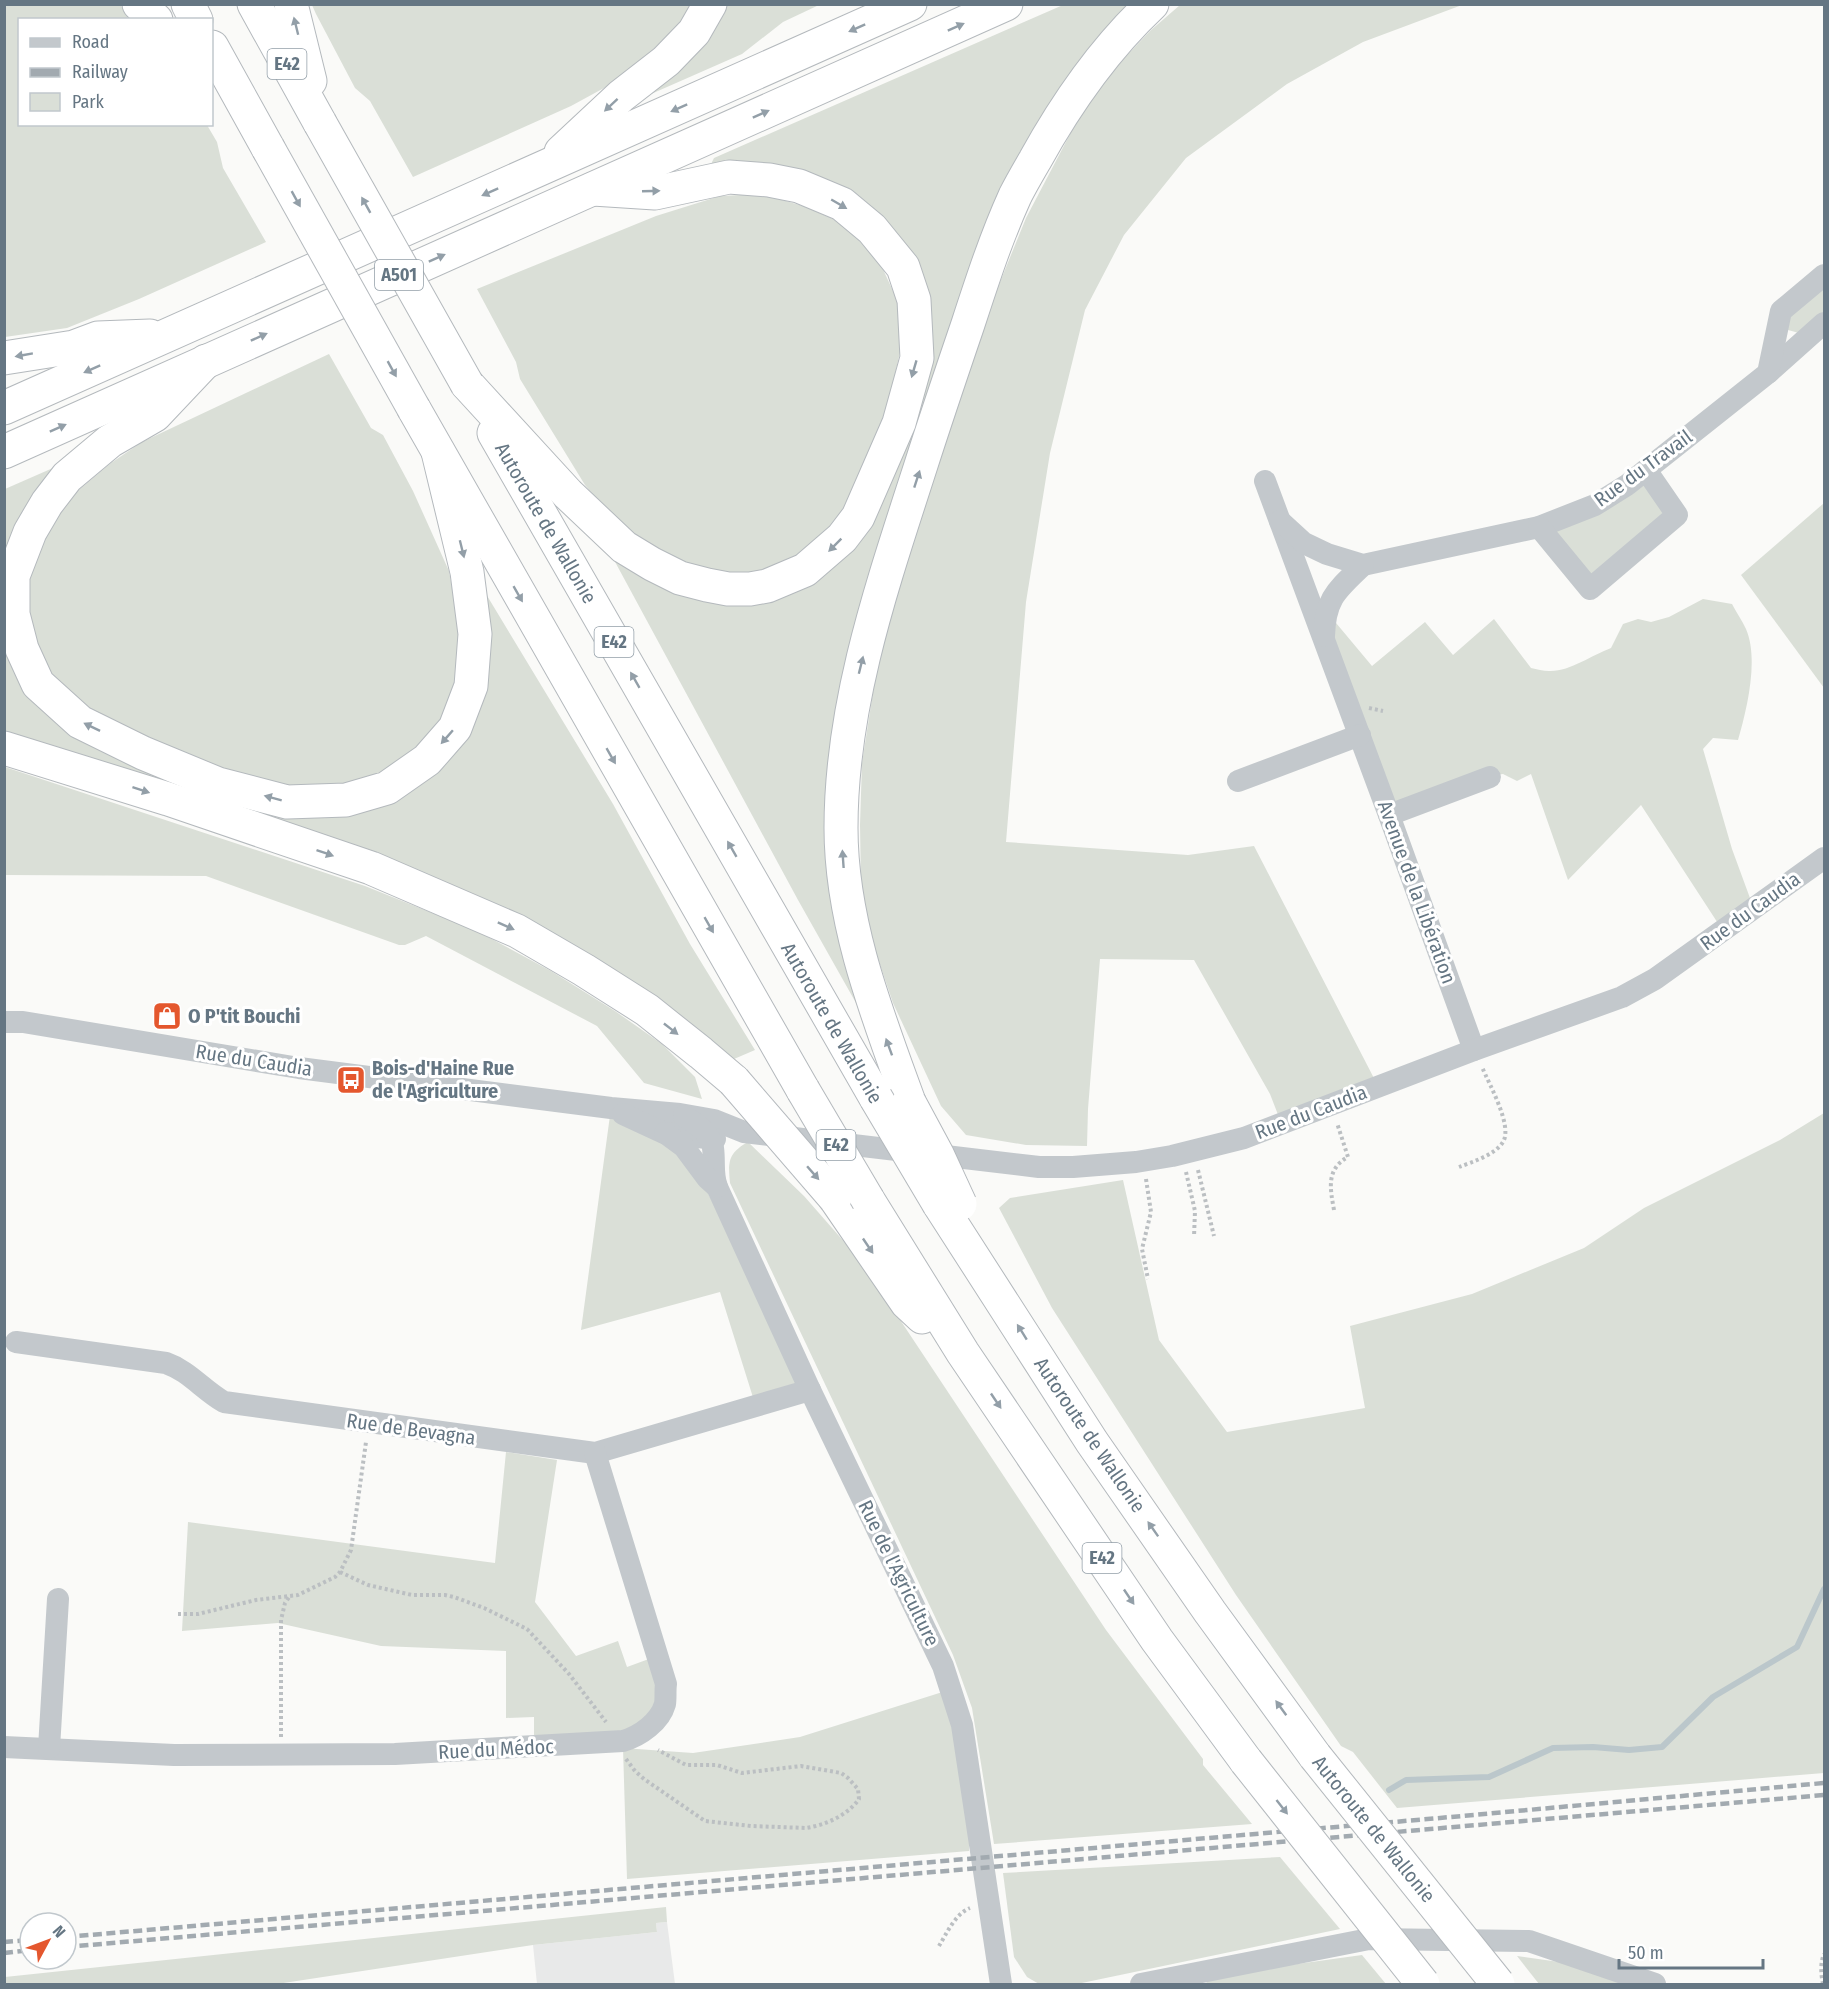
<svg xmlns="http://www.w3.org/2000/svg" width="1829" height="1989" viewBox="0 0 1829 1989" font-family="'Fira Sans Condensed',sans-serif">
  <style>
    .built { fill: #e8e9e9 }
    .green { fill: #dadfd7 }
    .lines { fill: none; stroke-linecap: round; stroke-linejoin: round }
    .stream { stroke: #bbc7cb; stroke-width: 6 }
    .highway-casing { stroke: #b4b9bd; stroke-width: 35 }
    .path { stroke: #bbbfc2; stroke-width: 4; stroke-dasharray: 3 3; stroke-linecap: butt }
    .minor { stroke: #c3c8cc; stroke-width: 22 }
    .highway { stroke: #fff; stroke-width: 33 }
    .rail { stroke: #a2aab0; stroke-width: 4.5; stroke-dasharray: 9 4.5; stroke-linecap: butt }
    .highway-bridge-casing { stroke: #b4b9bd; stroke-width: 35; stroke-linecap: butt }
    .highway-bridge { stroke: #fff; stroke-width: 33 }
    .oneway { fill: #939fa8 }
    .labels { text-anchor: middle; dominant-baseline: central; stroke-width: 6; stroke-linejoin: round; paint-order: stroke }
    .shield { fill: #fff; stroke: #939fa8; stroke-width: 1.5 }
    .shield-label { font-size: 18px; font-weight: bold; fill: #657683 }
    .street-label { font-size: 20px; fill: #657683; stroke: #fff }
    .poi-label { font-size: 20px; font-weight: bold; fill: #657683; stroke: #fff; text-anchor: start }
  </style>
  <rect width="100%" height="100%" fill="#fafaf8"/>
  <polygon class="built" points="667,1922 675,1984 537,1984 533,1945 657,1932 656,1923"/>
  <g class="green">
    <polygon points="4,5 120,5 135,19 20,20 20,124 207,125 217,142 223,168 266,242 139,299 67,328 5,337"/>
    <polygon points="312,5 694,5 660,51 615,82 571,106 413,177 370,101 355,88 316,14"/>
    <polygon points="725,5 819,5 783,22 742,54 642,98"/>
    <polygon points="1063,5 1138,5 1024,155 836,736 878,1042 798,900 607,547 658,580 824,571 926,373 886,220 709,168 714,158"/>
    <polygon points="1180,5 1462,5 1363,42 1287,84 1186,158 1124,235 1085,310 1050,453 1026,602 1006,842 1188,855 1254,846 1378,1086 1282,1125 1270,1094 1194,960 1100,959 1088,1109 1087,1146 1026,1145 966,1135 941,1106 893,1003 872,941 861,886 860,825 862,763 874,686 891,610 925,500 998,287 1026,218 1079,117 1115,68 1150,31"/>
    <polygon points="762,194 803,206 847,225 875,252 899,304 902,343 890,397 855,497 832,528 797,556 768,570 740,573 699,569 657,552 614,520 585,485 520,379 516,362 477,289 656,216 720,196"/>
    <polygon points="1824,284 1824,313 1799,333 1788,330 1785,318"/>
    <polygon points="329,354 371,428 383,435 413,491 449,571 462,642 457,682 441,724 419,752 359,786 282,788 220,772 116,730 53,680 38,652 30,627 27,589 35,558 52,522 75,493 111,463 142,442"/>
    <polygon points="62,464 5,557 5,489"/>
    <polygon points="1646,470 1677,515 1590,589 1539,527"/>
    <polygon points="1824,503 1824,688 1741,575"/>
    <polygon points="486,594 613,804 690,944 755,1050 727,1062 638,992 5,738 4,632 59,724 369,808 406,795 437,769"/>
    <path d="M1703,599L1732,604C1736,612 1742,620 1746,629C1759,659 1747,709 1738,740L1713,738L1703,749L1732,849L1754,909L1723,931L1641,805L1568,880L1531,774L1517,781L1503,774L1489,776L1389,815L1326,611L1372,666L1425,622L1453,655L1494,619L1531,668C1537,669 1543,671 1549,671C1569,672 1592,655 1611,648L1623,624L1638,619L1651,622L1669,617Z"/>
    <polygon points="5,767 365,886 477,931 551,971 615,1011 662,1044 695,1077 702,1099 644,1083 597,1026 426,936 405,945 399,945 206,876 5,875"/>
    <polygon points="611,1108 684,1147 810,1390 756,1407 720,1292 581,1330"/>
    <polygon points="1824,1113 1824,1773 1397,1808 1353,1752 1341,1746 1236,1595 1052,1308 999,1208 1010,1198 1123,1180 1159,1340 1227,1432 1365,1408 1350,1326 1472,1294 1584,1248 1644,1208 1780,1140"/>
    <path d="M748,1142L804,1196L861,1261L1106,1630L1203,1759V1765L1252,1824L994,1844L972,1708L953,1655L730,1183C728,1162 728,1153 748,1142Z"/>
    <polygon points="506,1452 557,1460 535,1602 576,1656 618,1641 627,1667 657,1656 666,1684 642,1732 534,1747 534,1717 506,1718 506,1651 381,1646 278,1623 182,1631 188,1522 495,1563"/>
    <polygon points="952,1689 969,1772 969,1851 627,1879 623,1748 693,1753 800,1737"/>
    <polygon points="1280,1857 1340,1929 1077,1984 1039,1984 1027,1977 1014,1957 1003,1873"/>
    <polygon points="666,1907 667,1922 656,1923 657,1932 533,1945 277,1984 5,1984 5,1977"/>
    <polygon points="1362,1955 1386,1984 1206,1984 1209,1976"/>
    <polygon points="1517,1956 1616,1970 1655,1984 1539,1984"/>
  </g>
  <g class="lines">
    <polyline class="stream" points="1389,1790 1406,1780 1489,1777 1553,1748 1593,1747 1629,1750 1662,1747 1713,1697 1797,1647 1824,1589"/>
    <g class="highway-casing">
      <g id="highway">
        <polyline points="139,4 156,20"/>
        <polyline points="188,4 196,20"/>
        <polyline points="254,4 320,123"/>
        <polyline points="291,4 310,81"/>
        <polyline points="212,47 268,148"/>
        <polyline points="561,152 621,96 666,61 694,32 710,4"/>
        <polyline points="4,358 74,347 98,338 150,336"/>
        <polyline points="206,361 155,415 110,441 67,477 47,503 30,532 13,576 13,614 22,649 38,684 80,722 143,753 218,784 287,802 346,800 387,788 427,760 455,728 471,686 475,634 467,572 438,452"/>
        <polyline points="467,384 568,494 624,547 652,564 680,578 707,585 728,589 750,589 767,586 805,570 842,538 858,517 899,423 917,358 914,300 903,267 872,229 842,204 799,186 769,180 729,177 655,193 593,189"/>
        <polyline points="4,408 910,4"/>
        <polyline points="414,409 803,1090"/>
        <polyline points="494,433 876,1098"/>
        <polyline points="4,452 1006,4"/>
        <polyline points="4,748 168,799 371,868 517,931 584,970 647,1010 701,1053 734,1081"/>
        <path d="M909,1102C877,1014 841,923 841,828C841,702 883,583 921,465C936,418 952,371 968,324C982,281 996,238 1015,196C1021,184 1028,172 1035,160C1067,102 1103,50 1152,4"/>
        <polyline points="835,1198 907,1303 922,1317"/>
        <polyline points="868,1200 963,1353 1157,1640 1246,1761"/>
        <polyline points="939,1204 1092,1442 1210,1612 1315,1756"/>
      </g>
    </g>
    <g class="path">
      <polyline points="1369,708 1383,711"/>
      <path d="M1459,1167C1472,1162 1495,1155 1503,1142C1513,1126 1489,1084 1482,1067"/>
      <polyline points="1198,1170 1214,1236"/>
      <polyline points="1186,1172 1195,1211 1194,1237"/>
      <polyline points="1146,1179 1151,1212 1142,1249 1148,1279"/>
      <path d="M1334,1210C1330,1188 1326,1169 1348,1157L1337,1123"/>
      <polyline points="340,1572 368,1585 412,1595 445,1595 454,1597 484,1608 527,1629 569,1674 606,1722"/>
      <polyline points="178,1614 198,1614 256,1600 298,1595 335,1577 340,1572 351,1550 366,1442"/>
      <polyline points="281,1737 281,1620 285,1603 290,1596"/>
      <path d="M626,1759L635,1771L644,1779L705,1821L751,1826L806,1828C825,1825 847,1816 859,1799L858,1789L848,1778L841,1773L801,1766L742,1773L717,1765H686L658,1750"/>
      <path d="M939,1946C947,1933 955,1914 970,1908"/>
      <path d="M1823,1984C1821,1975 1820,1963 1824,1954"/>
    </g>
    <g class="minor">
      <polyline points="1768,373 1824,323"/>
      <polyline points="1265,481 1389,815 1474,1050"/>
      <polyline points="1280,521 1304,543 1327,554 1363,565 1539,527 1595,505 1627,485 1768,373 1781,311 1824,275"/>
      <polyline points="1539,527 1590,589 1677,515 1646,470"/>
      <path d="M1324,636C1325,598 1337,590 1363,565"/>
      <polyline points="1238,781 1360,735"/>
      <polyline points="1389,815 1490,777"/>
      <polyline points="4,1022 23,1022 299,1068 611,1108 680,1114 714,1120 744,1132 1039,1167 1073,1167 1136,1162 1172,1156 1244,1138 1474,1050 1622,997 1655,979 1824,858"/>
      <polyline points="623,1114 664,1133 715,1139"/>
      <path d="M684,1116C695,1123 711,1133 713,1148C715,1162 712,1174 717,1187L810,1390L943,1666L962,1725L1001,1984"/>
      <polyline points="665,1133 684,1147 707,1178 717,1187"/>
      <path d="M16,1342L166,1363C189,1371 203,1390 224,1402L595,1453L810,1390"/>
      <path d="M4,1747L174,1755L395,1754L623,1741C640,1736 660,1722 665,1704C666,1698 665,1690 666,1684L595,1453"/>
      <polyline points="49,1748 58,1599"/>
      <polyline points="1141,1984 1369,1939 1529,1941 1655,1984"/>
    </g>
    <use href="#highway" class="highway"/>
    <g class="rail">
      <polyline points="66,1937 1451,1817 1824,1783"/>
      <polyline points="4,1942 30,1940"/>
      <polyline points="66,1947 1824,1795"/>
      <polyline points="4,1953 30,1950"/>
    </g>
    <g class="highway-bridge-casing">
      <g id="highway-bridge">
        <polyline points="320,123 467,384"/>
        <polyline points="268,148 414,409"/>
        <polyline points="734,1081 835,1198"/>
        <polyline points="803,1090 868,1200"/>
        <polyline points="876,1098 939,1204"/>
        <polyline points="909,1102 937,1154 960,1204"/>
        <polyline points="1315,1756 1498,1984"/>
        <polyline points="1246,1761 1423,1984"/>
      </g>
    </g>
    <use href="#highway-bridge" class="highway-bridge"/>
  </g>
  <defs><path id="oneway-solid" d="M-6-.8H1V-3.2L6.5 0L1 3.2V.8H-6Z" transform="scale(1.5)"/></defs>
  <g class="oneway">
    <use href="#oneway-solid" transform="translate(296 26) rotate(-104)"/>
    <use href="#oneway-solid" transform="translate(956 27) rotate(-24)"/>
    <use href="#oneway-solid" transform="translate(857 28) rotate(156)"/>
    <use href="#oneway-solid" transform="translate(611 105) rotate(137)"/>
    <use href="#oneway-solid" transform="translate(679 108) rotate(156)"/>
    <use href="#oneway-solid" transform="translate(761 114) rotate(-24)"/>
    <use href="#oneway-solid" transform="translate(651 191) rotate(-2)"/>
    <use href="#oneway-solid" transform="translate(490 192) rotate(156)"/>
    <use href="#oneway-solid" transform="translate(296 199) rotate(61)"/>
    <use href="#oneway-solid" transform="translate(839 204) rotate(30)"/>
    <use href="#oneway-solid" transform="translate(366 205) rotate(-119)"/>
    <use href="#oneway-solid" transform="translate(437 258) rotate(-24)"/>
    <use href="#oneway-solid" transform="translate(259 337) rotate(-24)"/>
    <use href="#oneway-solid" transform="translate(24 355) rotate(170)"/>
    <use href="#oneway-solid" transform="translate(92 369) rotate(156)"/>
    <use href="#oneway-solid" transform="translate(392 369) rotate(61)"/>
    <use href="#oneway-solid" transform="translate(914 369) rotate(106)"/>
    <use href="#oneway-solid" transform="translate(58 428) rotate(-24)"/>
    <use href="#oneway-solid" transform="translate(917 479) rotate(-72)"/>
    <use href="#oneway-solid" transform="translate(835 545) rotate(135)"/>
    <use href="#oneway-solid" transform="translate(462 549) rotate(76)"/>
    <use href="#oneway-solid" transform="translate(518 594) rotate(60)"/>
    <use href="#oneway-solid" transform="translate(861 665) rotate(-76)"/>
    <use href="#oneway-solid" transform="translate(635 680) rotate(-120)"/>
    <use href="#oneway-solid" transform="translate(92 727) rotate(-154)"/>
    <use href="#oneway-solid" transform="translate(447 737) rotate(131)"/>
    <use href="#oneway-solid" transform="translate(611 756) rotate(60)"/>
    <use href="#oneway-solid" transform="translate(141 790) rotate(18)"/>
    <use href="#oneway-solid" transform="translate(273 798) rotate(-165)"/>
    <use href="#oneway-solid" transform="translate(732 849) rotate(-120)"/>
    <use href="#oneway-solid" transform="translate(325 853) rotate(19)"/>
    <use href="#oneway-solid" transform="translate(843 859) rotate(-94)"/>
    <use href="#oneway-solid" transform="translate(709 925) rotate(60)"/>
    <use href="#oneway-solid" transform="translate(506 926) rotate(24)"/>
    <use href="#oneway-solid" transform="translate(671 1029) rotate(38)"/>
    <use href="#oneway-solid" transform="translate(889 1047) rotate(-110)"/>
    <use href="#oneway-solid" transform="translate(813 1173) rotate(49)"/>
    <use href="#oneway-solid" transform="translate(868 1246) rotate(56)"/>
    <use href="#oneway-solid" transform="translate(1022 1332) rotate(-122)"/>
    <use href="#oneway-solid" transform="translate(996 1401) rotate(56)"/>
    <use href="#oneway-solid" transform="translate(1153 1529) rotate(-125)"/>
    <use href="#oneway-solid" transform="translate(1129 1597) rotate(56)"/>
    <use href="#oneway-solid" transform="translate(1281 1708) rotate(-126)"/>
    <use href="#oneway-solid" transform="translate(1282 1807) rotate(52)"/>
  </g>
  <defs>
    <g id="shop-square" transform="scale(1.5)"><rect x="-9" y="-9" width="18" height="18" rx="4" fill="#e4572e" stroke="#fff"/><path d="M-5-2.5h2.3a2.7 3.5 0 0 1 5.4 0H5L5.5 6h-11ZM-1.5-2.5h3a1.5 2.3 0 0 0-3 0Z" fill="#fff"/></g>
    <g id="bus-square" transform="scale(1.5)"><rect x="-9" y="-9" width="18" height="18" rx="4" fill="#e4572e" stroke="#fff"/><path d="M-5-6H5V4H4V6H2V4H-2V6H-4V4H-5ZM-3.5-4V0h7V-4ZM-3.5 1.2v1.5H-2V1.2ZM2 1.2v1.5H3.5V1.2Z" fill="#fff"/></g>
  </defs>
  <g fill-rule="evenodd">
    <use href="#shop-square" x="167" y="1016"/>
    <use href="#bus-square" x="351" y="1080"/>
  </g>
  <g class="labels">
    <g class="shield">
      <rect x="267.5" y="49" width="39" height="30" rx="4.5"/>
      <rect x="375" y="260" width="48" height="30" rx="4.5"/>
      <rect x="594.5" y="627" width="39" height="30" rx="4.5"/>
      <rect x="816.5" y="1130" width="39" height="30" rx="4.5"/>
      <rect x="1082.5" y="1543" width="39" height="30" rx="4.5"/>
    </g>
    <g class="shield-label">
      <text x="287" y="64">E42</text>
      <text x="399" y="275">A501</text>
      <text x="614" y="642">E42</text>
      <text x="836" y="1145">E42</text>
      <text x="1102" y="1558">E42</text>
    </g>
    <g class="street-label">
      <text transform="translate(1643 468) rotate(-36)">Rue du Travail</text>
      <text transform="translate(546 523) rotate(60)">Autoroute de Wallonie</text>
      <text transform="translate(1417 892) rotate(70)">Avenue de la Libération</text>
      <text transform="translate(1750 911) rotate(-36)">Rue du Caudia</text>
      <text transform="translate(832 1023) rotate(60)">Autoroute de Wallonie</text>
      <text transform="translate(254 1060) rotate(9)">Rue du Caudia</text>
      <text transform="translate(1311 1112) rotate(-21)">Rue du Caudia</text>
      <text transform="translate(411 1429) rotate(8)">Rue de Bevagna</text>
      <text transform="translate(1090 1435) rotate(56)">Autoroute de Wallonie</text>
      <text transform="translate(899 1573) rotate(64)">Rue de l'Agriculture</text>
      <text transform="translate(496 1749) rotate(-3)">Rue du Médoc</text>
      <text transform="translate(1374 1829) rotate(51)">Autoroute de Wallonie</text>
    </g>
    <g class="poi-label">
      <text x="188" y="1016">O P'tit Bouchi</text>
      <text x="372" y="1068">Bois-d'Haine Rue<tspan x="372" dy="23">de l'Agriculture</tspan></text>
    </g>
  </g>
  <rect width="1829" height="1989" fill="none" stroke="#657683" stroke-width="12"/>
  <rect x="18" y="18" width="195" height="108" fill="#ffffff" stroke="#c1c8cd" stroke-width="1.5"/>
  <rect x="30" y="38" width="30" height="9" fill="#c3c8cc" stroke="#c1c8cd" stroke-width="1.5"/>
  <text x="72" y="48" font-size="18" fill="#657683">Road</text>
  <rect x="30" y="68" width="30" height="9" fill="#a2aab0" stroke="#c1c8cd" stroke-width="1.5"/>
  <text x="72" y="78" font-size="18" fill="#657683">Railway</text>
  <rect x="30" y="93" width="30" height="18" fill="#dadfd7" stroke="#c1c8cd" stroke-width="1.5"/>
  <text x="72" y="108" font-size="18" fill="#657683">Park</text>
  <g transform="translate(48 1941) rotate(49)"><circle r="28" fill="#ffffff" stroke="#c1c8cd" stroke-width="1.5"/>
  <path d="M0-4.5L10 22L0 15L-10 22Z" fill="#e4572e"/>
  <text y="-9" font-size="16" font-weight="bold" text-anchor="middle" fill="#657683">N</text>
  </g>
  <path d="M1619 1959v9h144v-9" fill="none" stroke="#657683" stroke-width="3"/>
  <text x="1628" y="1959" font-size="18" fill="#657683" stroke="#ffffff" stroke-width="4.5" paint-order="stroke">50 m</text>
</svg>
